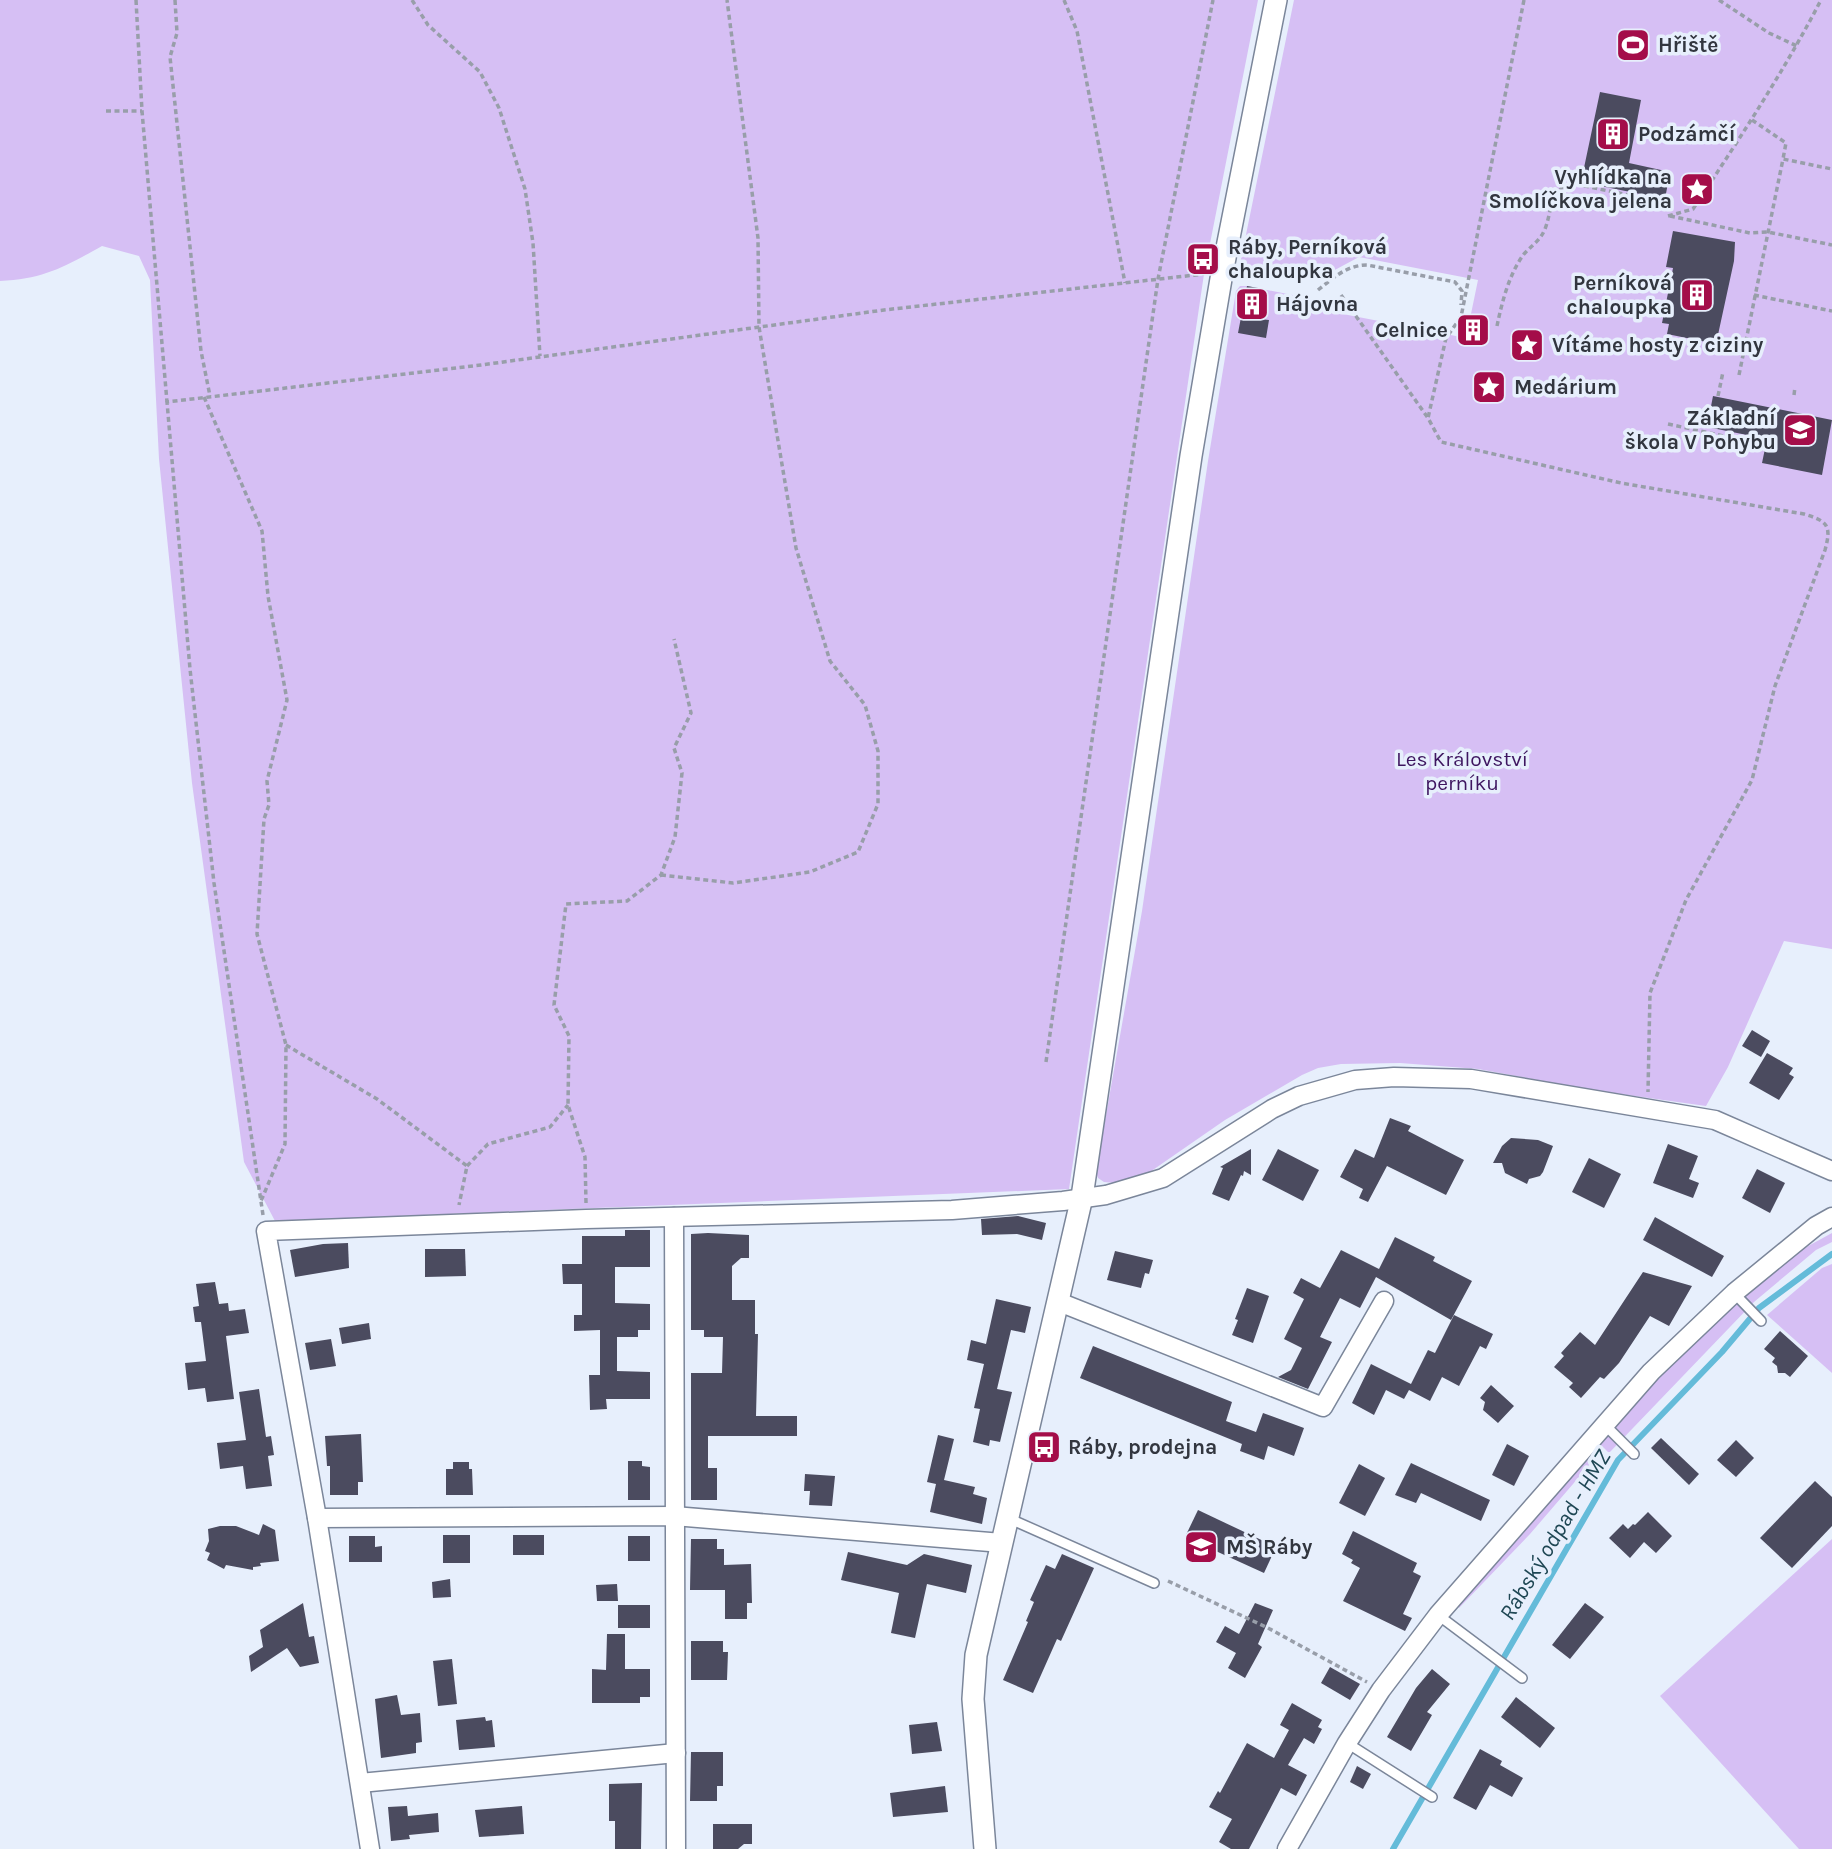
<svg xmlns="http://www.w3.org/2000/svg" width="1832" height="1849" viewBox="0 0 1832 1849" font-family="Karla,sans-serif">
  <style>
    .green { fill: #d6bff4 }
    .lines { fill: none; stroke-linecap: round; stroke-linejoin: round }
    .stream { stroke: #64bbd9; stroke-width: 6 }
    .building { fill: #4b4b5f }
    .service-casing { stroke: #7b869a; stroke-width: 12 }
    .minor-casing { stroke: #7b869a; stroke-width: 21 }
    .tertiary-casing { stroke: #7b869a; stroke-width: 24 }
    .path { stroke: #989ea9; stroke-width: 3.5; stroke-dasharray: 5 3.5; stroke-linecap: butt }
    .service { stroke: #fff; stroke-width: 9 }
    .minor { stroke: #fff; stroke-width: 18 }
    .tertiary { stroke: #fff; stroke-width: 21 }
    .labels { text-anchor: middle; dominant-baseline: central; stroke-width: 7; stroke-linejoin: round; paint-order: stroke }
    .poi-label { font-size: 21px; font-weight: bold; fill: #32363f; stroke: #e7effc; text-anchor: start }
    .park-label { font-size: 21px; fill: #3e1660; stroke: #e7effc }
    .water-label { font-size: 23px; font-style: italic; fill: #1f4754; stroke: #e7effc }
  </style>
  <rect width="100%" height="100%" fill="#e7effc"/>
  <g class="green">
    <path d="M0,0H1258L1204,274L1069,1189L275,1221L244,1162L192,783L159,459L150,280L139,256L102,246C64,267 44,279 0,281Z"/>
    <polygon points="1294,0 1832,0 1832,949 1784,941 1728,1067 1706,1106 1592,1090 1478,1069 1400,1063 1341,1064 1318,1068 1302,1075 1225,1120 1147,1174 1115,1183 1104,1182 1098,1178 1096,1172 1142,911 1208,461 1236,291 1240,286 1247,286 1308,298 1307,307 1466,338 1478,280 1359,257 1318,279 1240,264"/>
    <polygon points="1832,1233 1832,1242 1816,1250 1754,1302 1609,1453 1604,1448 1530,1534 1459,1608 1458,1603 1642,1391 1713,1324 1790,1256"/>
    <polygon points="1832,1264 1832,1373 1767,1315 1822,1268"/>
    <polygon points="1832,1539 1832,1849 1799,1849 1660,1696"/>
  </g>
  <g class="lines">
    <polyline class="stream" points="1393,1849 1618,1460 1722,1352 1759,1308 1832,1254"/>
  </g>
  <g class="building">
    <polygon points="1600,92 1641,100 1629,163 1670,172 1665,199 1581,182"/>
    <polygon points="1673,231 1735,242 1734,261 1716,344 1667,334 1669,324 1662,323 1673,268 1666,267"/>
    <polygon points="1247,286 1264,289 1259,319 1269,320 1266,338 1238,333"/>
    <polygon points="1713,396 1832,420 1822,475 1762,463 1767,439 1707,427"/>
    <polygon points="1752,1030 1770,1041 1761,1057 1742,1046"/>
    <polygon points="1767,1053 1793,1068 1789,1074 1794,1077 1779,1100 1749,1083"/>
    <polygon points="1390,1118 1411,1126 1408,1131 1464,1160 1446,1195 1387,1166 1368,1202 1359,1198 1363,1189 1340,1177 1355,1149 1374,1158"/>
    <polygon points="1511,1138 1538,1140 1553,1146 1543,1172 1540,1176 1529,1179 1527,1184 1505,1173 1502,1163 1493,1163 1502,1146"/>
    <polygon points="1668,1144 1698,1156 1689,1179 1699,1183 1693,1198 1653,1183"/>
    <polygon points="1251,1149 1251,1175 1244,1171 1243,1176 1241,1175 1229,1201 1212,1194 1223,1168 1220,1167"/>
    <polygon points="1278,1149 1319,1170 1303,1201 1262,1180"/>
    <polygon points="1589,1158 1621,1174 1604,1208 1572,1192"/>
    <polygon points="1757,1169 1785,1183 1770,1213 1742,1198"/>
    <polygon points="1018,1216 1046,1223 1042,1240 1017,1234 982,1235 981,1219"/>
    <polygon points="1655,1217 1724,1256 1712,1277 1643,1240"/>
    <polygon points="625,1230 650,1230 650,1267 615,1267 615,1303 650,1304 650,1330 638,1330 638,1337 617,1337 617,1371 650,1372 650,1399 606,1399 607,1409 590,1410 589,1375 600,1375 600,1330 574,1331 574,1315 582,1315 582,1284 563,1284 562,1264 582,1264 582,1236 625,1236"/>
    <polygon points="708,1233 749,1235 749,1258 741,1258 732,1266 732,1300 755,1300 755,1334 758,1334 756,1416 797,1416 797,1436 708,1436 708,1468 717,1468 717,1500 691,1500 691,1373 722,1373 723,1337 704,1337 704,1330 691,1330 691,1234"/>
    <polygon points="1395,1237 1435,1257 1433,1261 1472,1281 1451,1320 1376,1277 1360,1308 1340,1298 1320,1337 1332,1342 1308,1389 1278,1377 1291,1370 1302,1348 1284,1339 1304,1299 1293,1293 1301,1278 1320,1288 1341,1250 1379,1269"/>
    <polygon points="348,1243 349,1268 295,1277 290,1250 323,1244"/>
    <polygon points="425,1249 465,1249 466,1276 425,1277"/>
    <polygon points="1115,1251 1153,1260 1149,1274 1145,1273 1141,1288 1107,1280"/>
    <polygon points="1643,1272 1692,1286 1669,1326 1650,1316 1619,1363 1604,1379 1600,1377 1581,1398 1569,1387 1573,1383 1554,1367 1564,1356 1561,1353 1580,1332 1595,1345"/>
    <polygon points="215,1282 219,1304 228,1303 229,1311 245,1309 249,1333 226,1336 234,1399 207,1402 205,1388 188,1390 185,1363 206,1361 201,1322 195,1322 193,1307 199,1306 196,1284"/>
    <polygon points="1247,1288 1269,1296 1253,1343 1232,1335 1238,1320 1235,1319"/>
    <polygon points="996,1299 1031,1307 1025,1333 1011,1330 997,1389 1012,1392 1000,1442 990,1440 989,1446 973,1442 980,1409 974,1408 984,1364 967,1360 971,1340 986,1344"/>
    <polygon points="1454,1315 1493,1334 1486,1349 1480,1346 1459,1386 1442,1377 1430,1401 1409,1390 1404,1399 1386,1390 1374,1415 1352,1403 1371,1364 1411,1384 1428,1350 1435,1353"/>
    <polygon points="369,1323 371,1339 342,1344 339,1328"/>
    <polygon points="1780,1331 1808,1356 1790,1377 1785,1373 1778,1373 1777,1366 1772,1362 1775,1358 1764,1349"/>
    <polygon points="331,1339 336,1366 310,1370 305,1343"/>
    <polygon points="1093,1346 1232,1402 1226,1421 1256,1432 1263,1413 1304,1428 1294,1456 1268,1446 1264,1460 1240,1451 1242,1444 1080,1378"/>
    <polygon points="1491,1385 1514,1406 1498,1423 1483,1410 1485,1402 1480,1398"/>
    <polygon points="259,1389 266,1437 271,1436 274,1455 268,1456 272,1486 246,1489 243,1466 220,1469 217,1443 246,1440 239,1392"/>
    <polygon points="361,1434 363,1482 358,1482 358,1495 330,1495 330,1466 327,1466 325,1436"/>
    <polygon points="938,1435 954,1439 944,1480 975,1487 973,1494 987,1498 982,1524 930,1512 936,1484 927,1482"/>
    <polygon points="1661,1438 1699,1474 1689,1485 1651,1448"/>
    <polygon points="1736,1440 1754,1458 1736,1477 1717,1460"/>
    <polygon points="1507,1444 1529,1456 1514,1486 1492,1475"/>
    <polygon points="628,1461 642,1461 642,1466 650,1467 650,1500 628,1500"/>
    <polygon points="453,1462 469,1462 469,1469 472,1469 473,1495 446,1495 446,1469 453,1469"/>
    <polygon points="1411,1463 1490,1500 1481,1521 1421,1493 1416,1503 1395,1495"/>
    <polygon points="1359,1464 1385,1478 1365,1516 1339,1503"/>
    <polygon points="805,1474 835,1476 832,1506 809,1505 810,1491 804,1491"/>
    <polygon points="1815,1481 1832,1497 1832,1526 1792,1568 1760,1538"/>
    <polygon points="1198,1510 1276,1547 1264,1573 1185,1537"/>
    <polygon points="1648,1512 1672,1536 1656,1553 1644,1542 1630,1558 1609,1538 1623,1524 1628,1529 1633,1524 1635,1525"/>
    <polygon points="263,1524 275,1530 279,1561 260,1563 261,1566 253,1567 253,1570 226,1565 224,1569 207,1560 210,1553 205,1551 209,1541 208,1529 220,1526 236,1526 259,1535"/>
    <polygon points="1353,1531 1417,1563 1413,1572 1421,1576 1403,1614 1412,1618 1405,1631 1343,1601 1360,1568 1351,1563 1353,1560 1342,1554"/>
    <rect x="443" y="1535" width="27" height="28"/>
    <rect x="513" y="1535" width="31" height="20"/>
    <polygon points="349,1536 375,1536 375,1547 382,1546 382,1562 349,1562"/>
    <rect x="628" y="1536" width="22" height="25"/>
    <polygon points="691,1539 717,1539 717,1549 724,1549 724,1565 751,1564 752,1603 747,1603 747,1619 725,1619 725,1590 690,1590"/>
    <polygon points="848,1552 907,1565 924,1554 972,1565 966,1593 927,1584 915,1638 891,1633 899,1593 841,1580"/>
    <polygon points="1062,1554 1094,1568 1061,1641 1057,1639 1033,1693 1003,1680 1028,1622 1026,1621 1034,1602 1030,1600 1046,1565 1055,1569"/>
    <polygon points="450,1579 451,1597 433,1598 432,1582"/>
    <polygon points="617,1584 618,1601 597,1601 596,1585"/>
    <polygon points="303,1603 309,1637 314,1636 319,1663 300,1667 287,1648 251,1672 249,1656 263,1647 260,1630"/>
    <polygon points="1255,1603 1273,1610 1258,1644 1262,1647 1245,1678 1228,1668 1236,1653 1216,1642 1225,1626 1239,1634"/>
    <polygon points="1585,1603 1604,1617 1570,1659 1552,1645"/>
    <rect x="618" y="1605" width="32" height="23"/>
    <polygon points="607,1634 625,1634 625,1669 650,1669 650,1697 640,1697 640,1703 592,1703 592,1669 606,1670"/>
    <polygon points="691,1641 723,1641 723,1652 728,1652 727,1680 691,1680"/>
    <polygon points="452,1659 457,1704 438,1706 433,1661"/>
    <polygon points="1330,1667 1360,1684 1350,1700 1321,1683"/>
    <polygon points="1432,1669 1450,1684 1427,1712 1432,1715 1411,1751 1387,1737 1416,1688"/>
    <polygon points="397,1695 401,1715 420,1713 422,1742 416,1743 416,1753 381,1758 375,1699"/>
    <polygon points="1516,1697 1555,1728 1540,1748 1501,1717"/>
    <polygon points="1292,1703 1322,1720 1318,1727 1322,1729 1314,1744 1304,1738 1288,1765 1307,1775 1296,1796 1281,1788 1249,1849 1231,1849 1219,1842 1232,1819 1209,1807 1218,1791 1220,1793 1247,1743 1274,1758 1289,1730 1280,1725"/>
    <polygon points="485,1717 486,1721 492,1720 495,1747 459,1750 456,1720"/>
    <polygon points="937,1722 942,1751 912,1754 909,1725"/>
    <polygon points="1480,1749 1502,1761 1500,1765 1523,1778 1512,1797 1490,1785 1476,1810 1453,1798"/>
    <polygon points="691,1752 723,1752 723,1786 717,1786 717,1801 690,1801"/>
    <polygon points="1357,1766 1371,1774 1363,1789 1350,1782"/>
    <polygon points="642,1783 641,1849 615,1849 615,1821 609,1821 609,1784"/>
    <polygon points="945,1786 948,1812 893,1817 890,1793"/>
    <polygon points="407,1806 408,1816 438,1813 439,1832 409,1835 410,1839 391,1841 388,1807"/>
    <polygon points="522,1806 524,1834 479,1837 475,1810"/>
    <polygon points="713,1824 752,1824 752,1844 744,1844 738,1849 713,1849"/>
  </g>
  <g class="lines">
    <g class="service-casing">
      <g id="service">
        <polyline points="1734,1293 1761,1321"/>
        <polyline points="1604,1424 1634,1454"/>
        <polyline points="1008,1518 1154,1583"/>
        <polyline points="1438,1615 1522,1678"/>
        <polyline points="1347,1743 1432,1797"/>
      </g>
    </g>
    <g class="minor-casing">
      <g id="minor">
        <polyline points="674,1217 676,1849"/>
        <polyline points="1059,1302 1323,1407 1384,1301"/>
        <polyline points="317,1518 674,1516 1002,1543"/>
        <polyline points="360,1783 676,1753"/>
        <polyline points="370,1849 317,1518 266,1231 586,1219 952,1210 1063,1201 1106,1195 1163,1178 1272,1109 1299,1096 1355,1080 1394,1077 1471,1079 1715,1120 1832,1171"/>
        <polyline points="1287,1849 1347,1743 1381,1690 1438,1615 1651,1372 1734,1293 1816,1226 1832,1217"/>
      </g>
    </g>
    <g class="tertiary-casing">
      <polyline id="tertiary" points="985,1849 973,1699 976,1655 1082,1197 1191,456 1222,273 1276,0"/>
    </g>
    <g class="path">
      <polyline points="136,0 142,111 167,402"/>
      <polyline points="175,0 177,33 170,57 201,351 210,396"/>
      <polyline points="412,0 428,25 480,72 499,108 525,189 533,243 540,356"/>
      <polyline points="1064,0 1077,31 1125,283"/>
      <path d="M1524,0L1461,317L1446,338L1428,418L1441,442L1621,483L1804,514C1827,521 1832,525 1825,550L1775,686L1752,780L1686,900L1650,993L1648,1092"/>
      <polyline points="1719,0 1769,33 1797,46"/>
      <polyline points="106,111 142,111"/>
      <polyline points="1752,120 1786,143 1783,159"/>
      <path d="M1668,216L1693,209C1738,141 1783,73 1821,0"/>
      <polyline points="1670,216 1750,233 1768,232 1832,245"/>
      <path d="M1318,290C1333,278 1347,265 1367,265L1455,282L1462,291L1461,305"/>
      <polyline points="1341,295 1428,418"/>
      <polyline points="1754,295 1832,311"/>
      <path d="M1497,326C1502,302 1509,274 1524,254C1532,245 1540,241 1545,229C1553,209 1548,187 1575,184L1671,204"/>
      <polyline points="1739,375 1783,159 1832,169"/>
      <polyline points="1794,395 1795,387"/>
      <polyline points="1718,396 1723,372"/>
      <polyline points="204,397 262,531 268,596 287,700 267,781 269,805 264,819 257,934 286,1045 285,1144 261,1201"/>
      <polyline points="1668,424 1765,445"/>
      <polyline points="661,875 733,883 810,872 858,852 878,804 878,751 865,705 830,661 796,548 759,327 758,238 727,0"/>
      <polyline points="286,1045 377,1099 467,1166 459,1205"/>
      <polyline points="1046,1062 1158,279 1213,0"/>
      <polyline points="467,1166 488,1144 550,1127 568,1105"/>
      <polyline points="586,1203 585,1157 568,1105 569,1036 554,1005 566,904 627,901 661,875 675,837 682,773 674,748 691,713 674,639"/>
      <polyline points="263,1215 214,883 190,669 167,402 481,365 884,310 1204,274"/>
      <polyline points="1168,1581 1268,1628 1367,1682"/>
    </g>
    <use href="#service" class="service"/>
    <use href="#minor" class="minor"/>
    <use href="#tertiary" class="tertiary"/>
  </g>
  <defs>
    <g id="stadium-square" transform="scale(1.75)"><rect x="-9" y="-9" width="18" height="18" rx="4" fill="#a40d49" stroke="#e7effc"/><path d="M0-5a6.5 5 0 1 0 0 10a6.5 5 0 1 0 0-10ZM-3.5-1.8h7v3.6h-7Z" fill="#fff"/></g>
    <g id="building-square" transform="scale(1.75)"><rect x="-9" y="-9" width="18" height="18" rx="4" fill="#a40d49" stroke="#e7effc"/><path d="M-4-6H4V6H1V3H-1V6H-4ZM-2.5-4.3h1.7v1.8h-1.7ZM.8-4.3h1.7v1.8H.8ZM-2.5-1h1.7V.8h-1.7ZM.8-1h1.7V.8H.8Z" fill="#fff"/></g>
    <g id="sight-square" transform="scale(1.75)"><rect x="-9" y="-9" width="18" height="18" rx="4" fill="#a40d49" stroke="#e7effc"/><path d="M0-6L1.8-2.2L6-1.7L2.9 1.2L3.7 5.4L0 3.3L-3.7 5.4L-2.9 1.2L-6-1.7L-1.8-2.2Z" fill="#fff"/></g>
    <g id="bus-square" transform="scale(1.75)"><rect x="-9" y="-9" width="18" height="18" rx="4" fill="#a40d49" stroke="#e7effc"/><path d="M-5-6H5V4H4V6H2V4H-2V6H-4V4H-5ZM-3.5-4V0h7V-4ZM-3.5 1.2v1.5H-2V1.2ZM2 1.2v1.5H3.5V1.2Z" fill="#fff"/></g>
    <g id="school-square" transform="scale(1.75)"><rect x="-9" y="-9" width="18" height="18" rx="4" fill="#a40d49" stroke="#e7effc"/><path d="M0-5L7-2L0 1L-7-2ZM-4 1L0 2.5L4 1V4Q0 6-4 4Z" fill="#fff"/></g>
  </defs>
  <g fill-rule="evenodd">
    <use href="#stadium-square" x="1633" y="45"/>
    <use href="#building-square" x="1613" y="134"/>
    <use href="#sight-square" x="1697" y="189"/>
    <use href="#bus-square" x="1203" y="259"/>
    <use href="#building-square" x="1697" y="295"/>
    <use href="#building-square" x="1252" y="304"/>
    <use href="#building-square" x="1473" y="330"/>
    <use href="#sight-square" x="1527" y="345"/>
    <use href="#sight-square" x="1489" y="387"/>
    <use href="#school-square" x="1800" y="430"/>
    <use href="#bus-square" x="1044" y="1447"/>
    <use href="#school-square" x="1201" y="1547"/>
  </g>
  <g class="labels">
    <g class="poi-label">
      <text x="1658" y="45">Hřiště</text>
      <text x="1638" y="134">Podzámčí</text>
      <text x="1672" y="177" text-anchor="end">Vyhlídka na<tspan x="1672" dy="24">Smolíčkova jelena</tspan></text>
      <text x="1228" y="247">Ráby, Perníková<tspan x="1228" dy="24">chaloupka</tspan></text>
      <text x="1672" y="283" text-anchor="end">Perníková<tspan x="1672" dy="24">chaloupka</tspan></text>
      <text x="1276" y="304">Hájovna</text>
      <text x="1448" y="330" text-anchor="end">Celnice</text>
      <text x="1552" y="345">Vítáme hosty z ciziny</text>
      <text x="1514" y="387">Medárium</text>
      <text x="1776" y="418" text-anchor="end">Základní<tspan x="1776" dy="24">škola V Pohybu</tspan></text>
      <text x="1068" y="1447">Ráby, prodejna</text>
      <text x="1226" y="1547">MŠ Ráby</text>
    </g>
    <g class="park-label">
      <text x="1462" y="759">Les Království<tspan x="1462" dy="24">perníku</tspan></text>
    </g>
    <g class="water-label">
      <text transform="translate(1555 1535) rotate(-59)">Rábský odpad - HMZ</text>
    </g>
  </g>
</svg>
